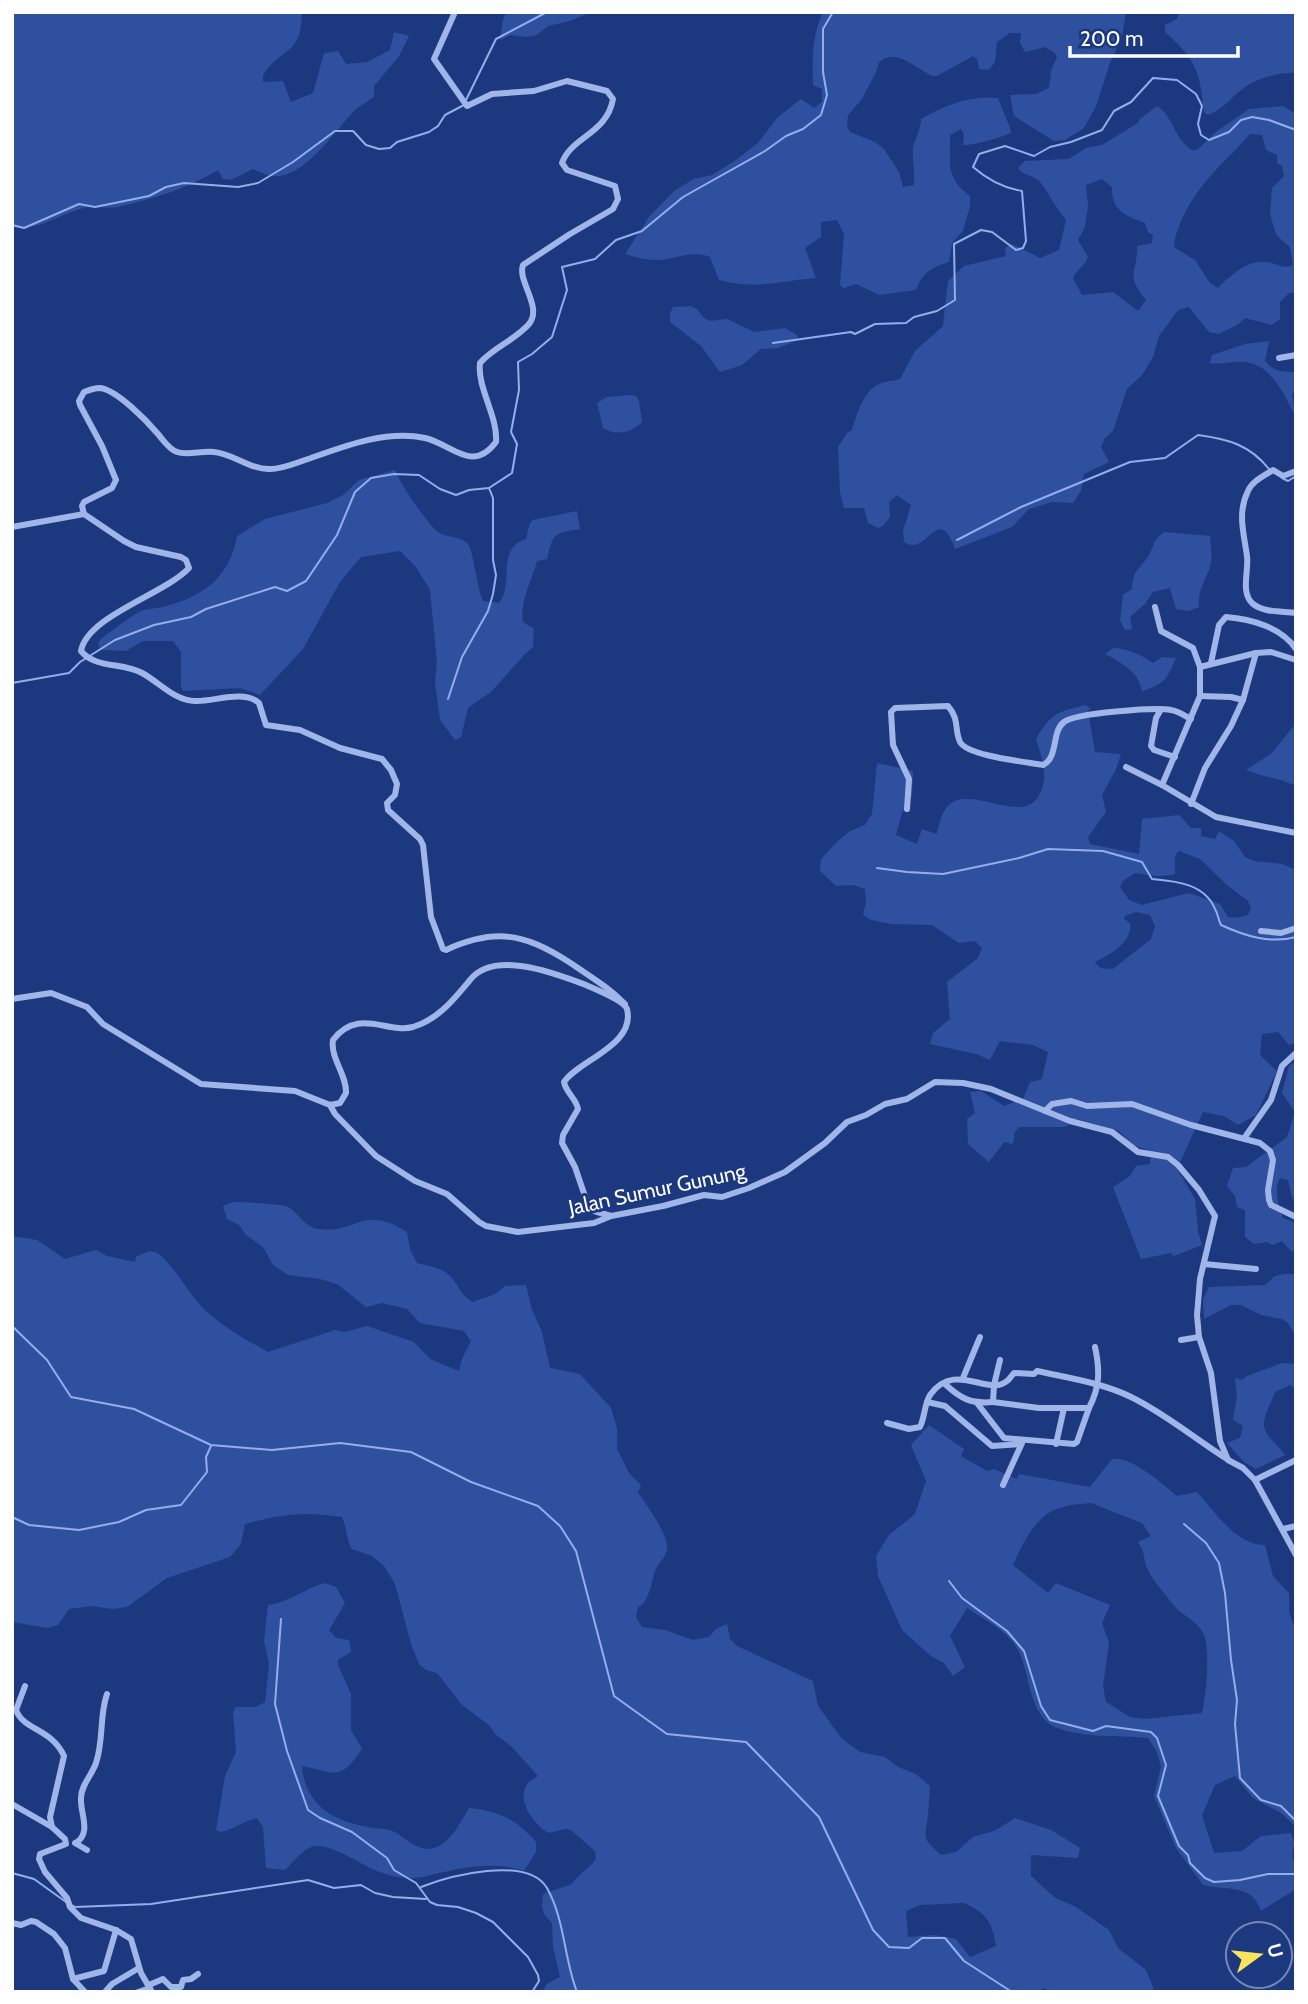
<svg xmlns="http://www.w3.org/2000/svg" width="1308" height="2004" viewBox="0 0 1308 2004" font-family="Cabin,sans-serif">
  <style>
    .green { fill: #2f509f; fill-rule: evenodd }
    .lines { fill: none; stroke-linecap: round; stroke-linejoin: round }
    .stream { stroke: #93afeb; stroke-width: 2 }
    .minor { stroke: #a0b6e9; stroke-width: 6 }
    .labels { text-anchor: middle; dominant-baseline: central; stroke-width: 6; stroke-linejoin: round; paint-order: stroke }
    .street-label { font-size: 21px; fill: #fff; stroke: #1c3980 }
  </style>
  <rect width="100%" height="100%" fill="#1c3980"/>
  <g class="green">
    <path d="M12,12H302C301,57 283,45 263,75V82L283,81L291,102L313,93L324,53L338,51L346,64L367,62L390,50L394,32L409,36L399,56L374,86V97C368,101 362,105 356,109C337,128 308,173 279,176C270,177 261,173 253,169L231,180L223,179L218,170C186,189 153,199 117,207C106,209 95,205 84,208C55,215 44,230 12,227Z"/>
    <polygon points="507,12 591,12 570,21 548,26 537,35 526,37 511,35 500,40 503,19"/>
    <path d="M823,12H1126L1122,37L1110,63L1096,106L1084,128L1065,140L1054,141L1014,116L1010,95L1036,94L1049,88L1051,71L1057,57L1055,53L1045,47L1025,52L1020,43L1021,33H1010L997,42L995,62L989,70L979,69L977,59L973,56L937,76H932C914,67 897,48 879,62L876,72L862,99L848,115L847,127L850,132L875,142L884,149L899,172L903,187L914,185C915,172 912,160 913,148C915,138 921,130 921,119C946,105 969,95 998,98L1010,128L1011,133C1003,137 971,146 963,145L964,134L961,129L950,135C951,161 944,177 970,196V206L963,231L952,243L949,262C932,267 922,273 916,290L879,295L856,284L844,288L840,285L844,234L837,220L821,222V237L805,248L816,278C777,281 759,290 719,280L710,257C693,250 677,259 659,260C647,260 637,258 625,254L649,217L674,191L694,179L712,175L736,160L758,143L778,117L801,99L814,108L822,102V89L813,85C812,60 812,35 823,12Z"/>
    <path d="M1179,12H1296V73C1281,72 1261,77 1248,85C1233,94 1225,109 1208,115L1204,112C1200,71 1196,60 1165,32V25L1177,19Z"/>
    <path d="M1157,106C1175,118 1173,138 1192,150H1197L1217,131L1249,109L1283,106L1296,114V292L1289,293L1280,302V319L1272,325L1245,318L1237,325L1219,334L1209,332L1189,307L1178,310L1159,336L1153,357L1142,375L1127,389L1113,431L1105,438L1101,447L1109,462L1084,474L1081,491L1073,503L1052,502L1029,509L1012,527L955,549C938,501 927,558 904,542L903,531L911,505L897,495L889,502L890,517L883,526L878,528L868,523L864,508H844L840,492L838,447L847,433L852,430C857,414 864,388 882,383C888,381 894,381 900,379L915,351L943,326L948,281L964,266L1006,256L1005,248L1012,244L1040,258L1059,250L1066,220C1056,209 1050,195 1041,183C1034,174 1024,177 1018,168L1025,161L1069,159L1086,148L1102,145L1138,123L1140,119ZM1250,134L1262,135L1266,150L1277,155V163L1282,166L1284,176L1272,188L1270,214L1275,231L1277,236L1290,247L1293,265C1283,269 1281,265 1271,263C1250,257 1231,275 1218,288L1210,283L1195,260L1175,248L1174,243C1185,195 1218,169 1250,134ZM1102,179L1112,187C1111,210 1126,216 1145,223L1148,232L1153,235L1152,243L1137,246C1138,274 1124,273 1146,300L1138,311L1113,292L1082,295L1073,278C1077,268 1083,269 1088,257L1078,240L1085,227L1088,206L1086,185Z"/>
    <polygon points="691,306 697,309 704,318 710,321 727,319 754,332 785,328 797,335 798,340 778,348 761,349 742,365 720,372 701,346 670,322 670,313 673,307"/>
    <path d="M1269,341L1265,361C1274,372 1282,372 1296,372V392L1292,394L1296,417C1284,396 1273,364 1244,362C1232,361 1221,365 1210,363L1212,355L1245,344Z"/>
    <path d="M630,395L636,396L639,401L642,422C631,433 616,436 603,428L597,403L607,397Z"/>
    <path d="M395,470C398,481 429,526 438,532C447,538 460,536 468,544C473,550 477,588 483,601L499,603C515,584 495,549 526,539L530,523L533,520L577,511L580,529C554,533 553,533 547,559L537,561C532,580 519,603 523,622L534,629L533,647L525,654L492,691L468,708L461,737L455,740L440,720L435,682L437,663L430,590L416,567L400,551L361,557L340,582L303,649L260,695L240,688L183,691L181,686V652L173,641H143L126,651L101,650L98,644L101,639C107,634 135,613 141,611C148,608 156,609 163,607C203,597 230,577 237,536L265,519L327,503L343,495L359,480Z"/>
    <path d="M1164,532L1210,536C1211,547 1213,559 1209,570C1203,584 1198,591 1199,607L1188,611L1176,609L1170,588L1153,592L1145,604L1130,617L1132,629L1125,630L1120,620L1123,595L1132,589C1133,568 1140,570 1149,555C1156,542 1151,543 1164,532Z"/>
    <path d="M1113,648C1129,649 1140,654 1153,663L1162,657L1176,658C1167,679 1165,684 1142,691C1138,671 1122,663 1105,654Z"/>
    <path d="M1086,705L1091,709L1088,710L1095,752L1121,754L1116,769L1102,795L1106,812L1088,837L1090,844L1139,854L1142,819L1179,815L1191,828H1201V836L1215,839L1219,831L1234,841L1245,857L1254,861L1282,864L1296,870V1043L1289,1045L1278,1032L1262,1034L1260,1055L1277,1071L1256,1115L1238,1125L1224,1116L1203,1112L1177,1169L1195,1199L1198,1232L1202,1245L1174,1256L1171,1253L1141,1259L1113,1187L1130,1176L1136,1166L1150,1164V1151L1133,1145L1119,1131L1077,1119L1065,1127H1020L1015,1131L1013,1144L1004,1142L989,1162L968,1144L967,1119L975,1113L970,1092L981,1091L1004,1106L1023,1099L1030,1082L1042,1079L1048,1052L1033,1045L1000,1041L990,1060L976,1054L930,1044L933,1033L950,1019L947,982L978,958L982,948L975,941L959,943L932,925L892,924L871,920L863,915L866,902L865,889L853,885L836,886L820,871L821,859L837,842L850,831L865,825L872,814L877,763L913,771L912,796L902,813L896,835L917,844L922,829L937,834C940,821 942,807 955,801C979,791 1023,822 1038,797C1050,777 1042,759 1036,739C1051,713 1057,712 1086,705ZM1179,851L1200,859L1227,885L1248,901L1251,909L1248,915L1235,918L1228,917L1220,904L1189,893L1142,905L1129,900L1120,887L1123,881L1135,873C1150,875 1159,878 1175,874V856ZM1136,912L1150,915L1155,926L1151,939L1113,969L1100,968L1095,962C1110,955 1133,942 1130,923L1124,919L1125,916Z"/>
    <path d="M1296,723V786C1280,778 1263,777 1246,770L1272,753Z"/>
    <path d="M1296,1061V1201L1292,1198L1288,1180L1280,1178C1273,1191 1279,1205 1283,1218L1296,1223V1252L1291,1251L1282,1241L1273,1245L1267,1242L1254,1244L1245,1237V1210L1237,1207L1235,1196L1227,1186L1233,1168L1246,1167L1287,1137L1295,1112L1282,1093L1289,1066Z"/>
    <path d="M234,1202C243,1202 282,1204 288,1207C299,1213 304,1227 318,1229C356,1235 362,1203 407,1232L410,1249L417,1263C428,1266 441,1267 450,1276C460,1286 459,1294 473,1302C485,1297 496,1296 505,1286L526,1285L532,1310L542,1332L550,1368L580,1374L611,1408L617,1428V1449L629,1473L641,1485L638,1492C646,1505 669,1534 667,1550C665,1559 656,1565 654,1574C651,1587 650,1593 643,1604L638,1607L636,1617L642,1627L665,1630L693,1640L709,1637L716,1629L727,1624L730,1639L737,1646L813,1681L818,1706L842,1739L860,1752L885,1757L898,1767L916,1774L930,1786C929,1796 929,1806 928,1815C925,1841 921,1836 941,1855L956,1852L973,1837L996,1830L1015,1818L1051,1830L1080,1848L1078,1858L1031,1855V1876L1054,1897L1076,1907L1109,1930L1118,1948L1146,1970L1155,1992H1052L1042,1988L1041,1992H542L547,1984L560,1977L553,1947L552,1923L544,1914L542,1906L543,1894L572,1884C577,1875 589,1869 596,1859L595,1851L571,1830L566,1829L549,1833C534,1825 515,1800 528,1783C530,1780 534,1779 538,1776L511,1746L495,1734L489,1725L462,1705L437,1673L426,1670L419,1664L411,1644L395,1584L384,1566L372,1556L352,1549C346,1539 347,1528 342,1517C301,1512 284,1514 245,1524L241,1544L230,1557L167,1578L127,1607L112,1609L92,1606L69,1609L58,1625L48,1628L12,1622V1236L37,1240L65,1259L96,1250L107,1256L135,1262L136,1257C143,1254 149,1249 157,1253C173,1263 189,1295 203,1308C222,1327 245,1339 268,1352L335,1330L345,1332L367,1326L414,1342L430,1359L459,1371L462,1359L471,1341L464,1331L420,1323L407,1309L382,1303L366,1307L337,1284L320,1279L288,1275L273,1265L263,1247L246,1235L239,1225L227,1219L223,1206ZM964,1903C987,1914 992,1921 996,1946L970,1957L956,1939L935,1935L908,1937L906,1911L920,1905Z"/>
    <polygon points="1285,1274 1296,1274 1296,1337 1288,1323 1282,1319 1261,1315 1241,1305 1231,1305 1204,1319 1203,1300 1209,1287 1265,1285 1275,1276"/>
    <path d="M1282,1363L1296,1364V1389L1290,1385L1275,1392C1272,1403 1259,1420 1266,1432C1270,1440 1280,1447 1285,1455L1256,1469L1244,1462L1227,1443L1240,1438L1243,1426L1233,1420L1237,1396L1235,1378L1242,1380L1247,1376Z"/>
    <path d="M929,1425L964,1449L961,1456L987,1471L994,1469L1017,1479L1019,1474L1090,1487L1112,1459C1132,1456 1162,1484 1177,1496L1197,1492C1216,1513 1236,1545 1265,1545L1273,1576L1289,1593V1612L1296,1631V1827L1281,1813L1253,1798L1235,1776L1215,1785L1202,1815L1214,1853L1242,1851L1261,1836L1291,1833L1295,1844C1290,1855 1293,1858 1296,1869C1297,1875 1296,1883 1296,1889L1261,1911C1252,1883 1227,1891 1203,1885L1176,1848L1154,1796L1161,1767L1157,1752L1148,1738C1118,1735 1085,1738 1057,1728C1027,1716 1031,1672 1017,1648C1006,1630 984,1619 967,1608L950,1636L965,1667L953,1676L944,1663L931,1656L902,1630L878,1576L876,1556L889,1535L915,1514L926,1481L911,1445ZM1091,1503L1142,1523L1151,1536L1138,1542C1143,1550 1144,1554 1145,1562C1148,1576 1164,1592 1172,1603C1180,1615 1196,1619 1203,1633C1211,1647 1206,1697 1202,1713L1145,1719L1130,1717L1106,1702L1103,1686L1109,1643L1102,1623L1110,1605L1056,1583L1048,1593L1013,1565C1023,1543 1036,1513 1063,1507C1072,1504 1082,1504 1091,1503Z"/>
    <path d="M325,1583L336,1587L345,1603L329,1630L336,1638L349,1640L351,1652L338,1660V1665L351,1694V1730L362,1749C339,1783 335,1772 302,1766C305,1804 332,1821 368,1827C375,1829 383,1828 390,1830C404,1835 416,1853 434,1848C451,1843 461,1821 469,1808C498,1811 516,1819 536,1842V1852L524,1871C499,1862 470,1866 444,1872C433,1874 422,1878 412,1878C399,1878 386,1875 375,1870C359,1864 325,1839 309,1848C300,1853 292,1863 285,1870L266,1868L263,1827L257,1818C244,1821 234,1829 221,1832L216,1830L225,1776L236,1752L233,1712L236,1707H256L265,1702L269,1664L264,1641L268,1605C288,1603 305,1588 325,1583Z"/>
  </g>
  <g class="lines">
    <g class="stream">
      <polyline points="466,100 496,39 547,12"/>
      <polyline points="12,225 24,228 79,204 95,207 149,196 166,187 184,183 238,187 258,183 293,162 335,131 353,131 366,145 379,149 390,148 397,142 429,132 438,126 445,115 464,105"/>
      <path d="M773,343L851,332L855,334L875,324L906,323L914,317L937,311L955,300L954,244L981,230L992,232L1016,250L1023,248L1026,241L1022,191C1003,188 988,180 973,167L979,154L1005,146L1034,156L1050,147L1071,142L1102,130L1114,111L1131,102L1153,78L1177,80L1196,94L1202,106L1198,124L1201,135L1209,140L1229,132L1241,120L1252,117L1269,120L1296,130"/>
      <polyline points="1282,478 1288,481 1296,476"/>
      <path d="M957,540L1021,507L1130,462L1165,458L1198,435C1228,439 1250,445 1269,469"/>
      <polyline points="12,683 69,673 80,662 115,640 154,625 191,617 206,609 275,587 287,591 306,581 337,535 355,492 371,478 394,474 419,475 440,489 456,495 469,490 489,488 512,473 517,444 511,432 519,390 518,362 532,354 552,337 567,290 562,267 595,259 616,240 642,231 683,197 765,151 786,136 803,129 821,115 827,95 823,72 823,29 833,12"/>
      <polyline points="448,699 462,657 488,611 493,594 496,575 493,560 493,498 489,488"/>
      <path d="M877,868L907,872L943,874L1019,858L1048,849L1103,851L1142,862L1152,879C1176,881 1205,884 1215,909C1218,914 1218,919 1221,925C1245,936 1270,944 1296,937"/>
      <polyline points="12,1326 47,1360 71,1397 134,1409 211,1445 272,1450 340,1443 411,1452 471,1482 538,1506 560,1526 576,1551 614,1696 667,1734 746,1742 819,1817 873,1930 889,1947 909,1948 922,1938 945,1938 964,1961 1012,1992"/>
      <polyline points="12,1517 29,1525 79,1530 119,1522 146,1510 181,1505 207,1472 206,1457 211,1446"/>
      <polyline points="1184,1524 1206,1543 1219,1563 1225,1593 1231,1660 1237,1700 1235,1724 1240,1778 1261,1800 1281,1806 1296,1821"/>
      <polyline points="949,1581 962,1598 1007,1631 1024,1651 1041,1706 1050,1720 1093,1731 1106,1726 1151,1732 1157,1738 1166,1765 1158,1796 1179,1846 1188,1855 1190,1863 1205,1878 1214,1882 1240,1880 1268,1874 1296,1874"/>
      <polyline points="281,1619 275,1704 287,1751 308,1810 320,1818 352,1832 387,1858 394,1870 416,1883 430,1902 437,1905 458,1907 476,1913 493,1922 528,1957 538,1975 539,1981 532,1992"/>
      <polyline points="12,1873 34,1879 66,1902"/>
      <path d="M421,1887C449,1876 527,1855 547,1888C565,1920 564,1959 577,1992"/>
      <polyline points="71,1905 75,1907 151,1904 308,1880 334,1888 361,1885 375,1893 393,1897 426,1899"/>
    </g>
    <g class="minor">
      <path d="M455,12L434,59L467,106L492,94L534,91L567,81L607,91L613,99C607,134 571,137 562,163L567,170L615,186L618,199L613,209L570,234L523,265C517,281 543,307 529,324C515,340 493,348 480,363C477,388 498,416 496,442C472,474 452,444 425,438C387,430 347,445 311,458C298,462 284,469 270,469C251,470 234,454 214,452C203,450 188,456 177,452C169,449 163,440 158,434C147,421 117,390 100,388C95,388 89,390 84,392L79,401L80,405L102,446L116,480L112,488L84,502L82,506L84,514L124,541L136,547L181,557L186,560L189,568C165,594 87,616 81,651C96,669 122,662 142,673C159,682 175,701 195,701C214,702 243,689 259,703L266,725L300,730L340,748L382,759L391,770L397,784L395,795L387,803L388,810L420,839L423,845L431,917L443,949L446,950C500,925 531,936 578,968C597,981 609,988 625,1004"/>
      <polyline points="1279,358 1296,355"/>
      <path d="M1296,471L1283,476L1273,470C1264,476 1252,481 1248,491C1237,513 1244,534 1247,556C1249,571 1240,593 1253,604C1265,613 1282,611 1296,613"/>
      <polyline points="12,527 84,514"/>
      <polyline points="1155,607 1161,631 1193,648 1200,667"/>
      <polyline points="1256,653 1200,667 1200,696 1162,785 1216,817 1296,833"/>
      <path d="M1211,663L1219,625L1226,617C1251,619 1281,627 1296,649"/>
      <polyline points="1200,696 1231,697 1243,700 1256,653 1271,652 1296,660"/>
      <polyline points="1160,711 1156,718 1151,746 1154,750 1175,757"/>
      <polyline points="1126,767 1162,785"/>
      <polyline points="1191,804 1205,768 1231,726 1243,700"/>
      <path d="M907,809L909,779L893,745L891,712L895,708L948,706C960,720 954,729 960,742C967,756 1027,762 1043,765C1059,757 1051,732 1064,722C1075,713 1156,707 1171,710C1178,711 1185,716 1191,719"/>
      <polyline points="1261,931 1281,933 1296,928"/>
      <path d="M12,999L51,993L87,1007L103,1024L201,1084L295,1091L330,1105L340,1103L346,1093C347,1075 330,1058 333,1040C358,1007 387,1034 413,1027C439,1019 454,999 470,980C494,949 557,974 586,985C595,989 625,1001 627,1009C636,1045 579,1060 564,1082C566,1093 576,1098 578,1109L563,1135L562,1143L575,1167L588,1205L594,1211L611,1216"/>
      <polyline points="330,1105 335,1114 376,1156 415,1181 447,1194 479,1222 486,1226 518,1232 594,1223 611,1216 663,1206 704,1195 722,1197 749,1188 785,1172 825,1143 847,1122 866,1115 885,1104 907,1099 935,1082 963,1083 991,1089 1070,1121 1112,1132 1138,1152 1168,1157 1178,1165 1199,1190 1215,1216 1200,1279 1197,1315 1199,1337 1211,1373 1220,1441 1228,1460 1243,1468 1255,1480 1296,1555"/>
      <polyline points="1045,1111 1052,1104 1071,1101 1087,1106 1132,1104 1191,1125 1260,1143 1270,1151 1273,1160 1268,1190 1269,1200 1271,1205 1296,1217"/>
      <polyline points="1245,1137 1271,1100 1282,1066 1296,1053"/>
      <polyline points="1204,1264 1256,1269"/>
      <polyline points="1181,1340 1199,1337"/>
      <path d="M1000,1360L994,1385L993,1402L1039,1408H1089C1100,1387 1100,1370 1095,1347"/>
      <polyline points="963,1378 980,1337"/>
      <path d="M945,1384C961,1399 971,1404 993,1402"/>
      <polyline points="927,1402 945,1406 992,1446 1021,1444"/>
      <polyline points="977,1403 1004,1438 1074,1444 1077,1442 1089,1408"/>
      <path d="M887,1423L909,1429L920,1427C925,1417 924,1405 930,1395C955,1360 988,1397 1007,1381C1010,1379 1011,1376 1014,1373L1034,1374L1037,1371C1068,1378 1103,1383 1131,1397C1166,1414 1195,1439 1227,1459"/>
      <polyline points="1056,1444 1064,1408"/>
      <polyline points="1255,1480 1296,1460"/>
      <polyline points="1003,1485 1022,1443"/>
      <polyline points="1283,1529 1296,1526"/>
      <path d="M25,1686L16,1710C24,1731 51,1728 64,1756L50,1817L52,1827L65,1839L66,1844L40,1854L39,1859L45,1872L67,1898L70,1907L81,1918L116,1930L131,1939L141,1973L152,1992"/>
      <polyline points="12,1804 52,1827"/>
      <polyline points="75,1843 87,1850"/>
      <path d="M76,1843C92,1832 80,1814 81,1798C81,1785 92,1775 96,1763C104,1739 99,1717 107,1694"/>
      <polyline points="12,1923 21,1925 31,1921 36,1922 54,1934 65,1948 73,1979 85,1992"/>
      <polyline points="73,1979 104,1971 116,1930"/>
      <polyline points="149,1985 163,1979 171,1987 181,1987 183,1980 191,1979 198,1974"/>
      <polyline points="105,1992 112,1984 139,1968"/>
      <polyline points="138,1992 150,1988"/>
    </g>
  </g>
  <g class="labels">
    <g class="street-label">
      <text transform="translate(657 1189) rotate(-12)">Jalan Sumur Gunung</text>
    </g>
  </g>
  <rect width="1308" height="2004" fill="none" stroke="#ffffff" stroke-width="28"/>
  <g transform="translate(1259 1955) rotate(75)"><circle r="33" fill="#1c3980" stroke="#7788b3" stroke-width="2"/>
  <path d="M0-5L12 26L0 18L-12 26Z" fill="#fae45d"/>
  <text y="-10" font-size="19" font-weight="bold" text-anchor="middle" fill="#ffffff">U</text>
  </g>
  <path d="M1070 46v10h168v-10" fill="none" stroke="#ffffff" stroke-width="3.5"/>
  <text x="1080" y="46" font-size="21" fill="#ffffff" stroke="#1c3980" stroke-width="5" paint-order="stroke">200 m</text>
</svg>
